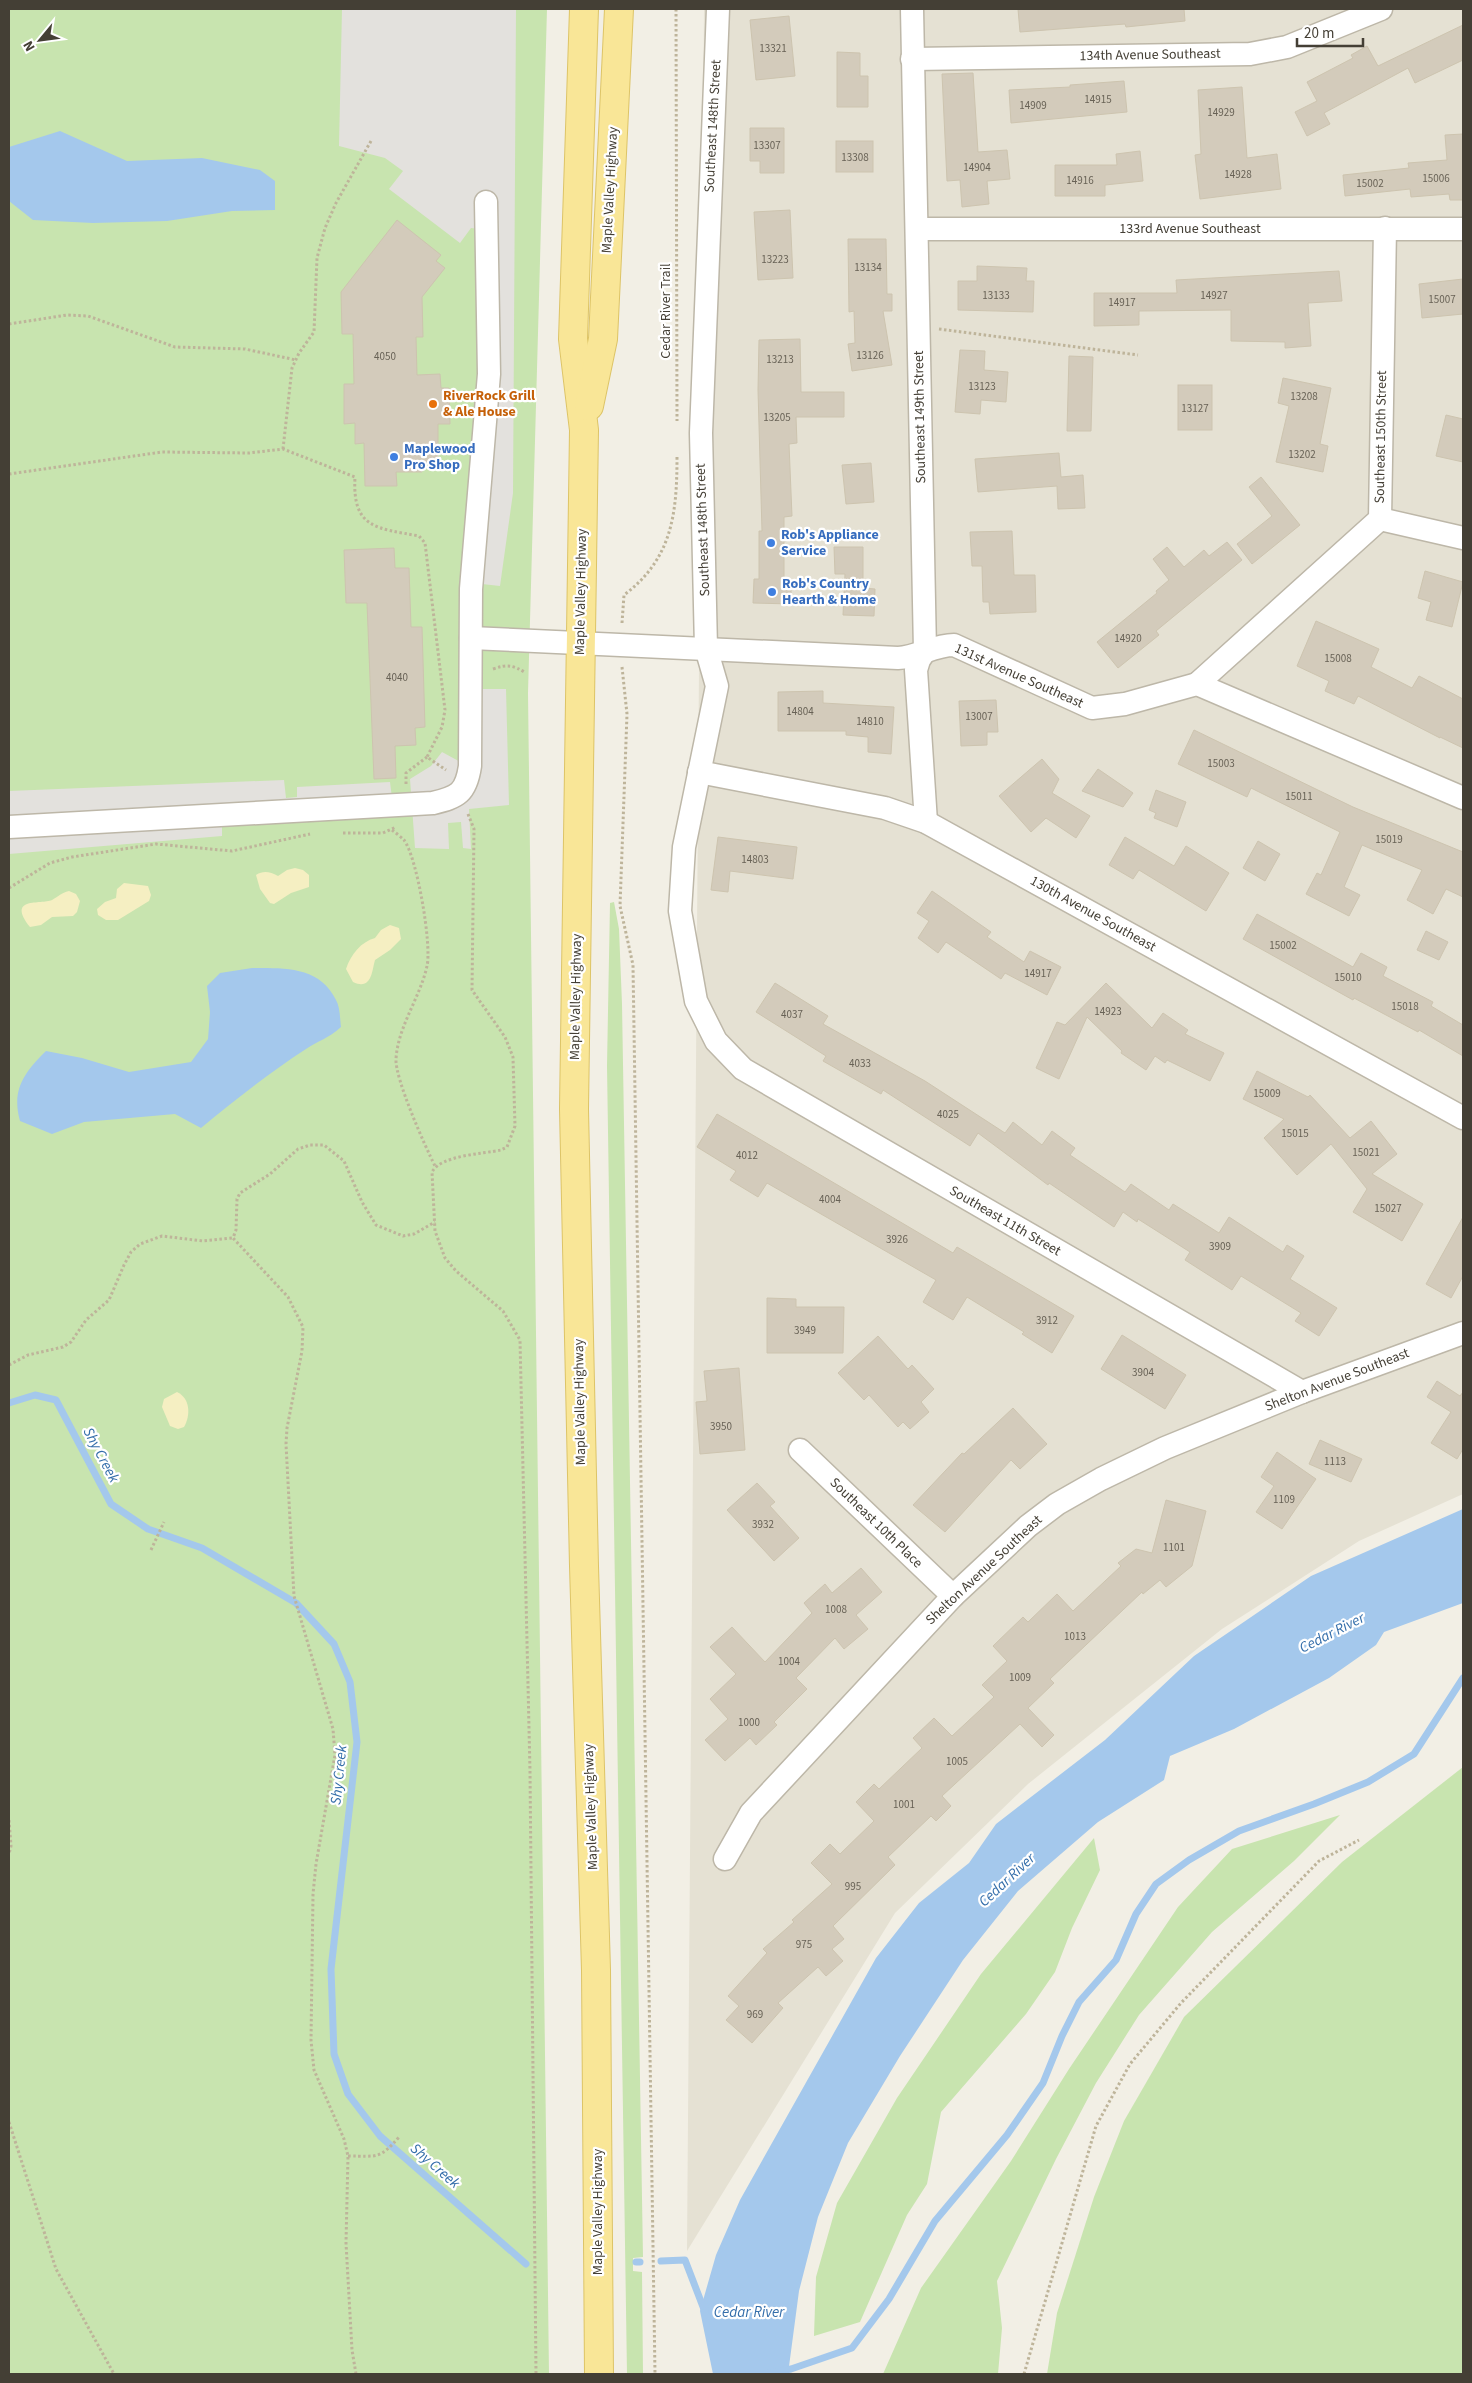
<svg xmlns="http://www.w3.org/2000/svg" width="1472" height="2383" viewBox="0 0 1472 2383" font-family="'Source Sans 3',sans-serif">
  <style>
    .residential { fill: #e5e1d3 }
    .green { fill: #c8e4af }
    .sand { fill: #f5efc2 }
    .parking { fill: #e3e1dd }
    .water { fill: #a4c8ec }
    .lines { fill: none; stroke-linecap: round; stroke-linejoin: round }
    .stream { stroke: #a4c8ec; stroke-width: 7 }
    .building { fill: #d3cbbb; stroke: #cdc4af }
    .minor-casing { stroke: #bdb7a8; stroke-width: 25 }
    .major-casing { stroke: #ddc467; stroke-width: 30 }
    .path { stroke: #beb49a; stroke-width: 3; stroke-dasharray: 2.5 2.5; stroke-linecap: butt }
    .minor { stroke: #fff; stroke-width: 22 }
    .major { stroke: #f9e697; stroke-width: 28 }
    .food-dot { fill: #e8710a; stroke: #fff; stroke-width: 2 }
    .shop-dot { fill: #3f7fe0; stroke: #fff; stroke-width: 2 }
    .labels { text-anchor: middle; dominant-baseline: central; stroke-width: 4.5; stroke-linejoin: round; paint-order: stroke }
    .number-label { font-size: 11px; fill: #686256 }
    .street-label { font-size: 14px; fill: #443f35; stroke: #fff }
    .food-label { font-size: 14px; font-weight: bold; fill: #c56008; stroke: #fff; text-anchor: start }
    .shop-label { font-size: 14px; font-weight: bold; fill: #366cbe; stroke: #fff; text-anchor: start }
    .water-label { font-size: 15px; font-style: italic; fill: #346eaa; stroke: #fff }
  </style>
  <rect width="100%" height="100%" fill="#f2efe5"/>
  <polygon class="residential" points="704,9 1463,9 1463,1494 1359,1541 1222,1629 1028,1784 895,1913 687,2251"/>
  <g class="green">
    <polygon points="9,9 547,9 528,693 549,2374 9,2374"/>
    <polygon points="614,902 619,929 622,1004 643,2257 633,2258 633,2271 642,2272 643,2374 627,2374 607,1066 610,903"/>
    <polygon points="1463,1767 1463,2374 1047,2374 1057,2313 1094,2197 1124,2121 1184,2017 1342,1862"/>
    <polygon points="1340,1815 1294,1861 1212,1932 1139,2015 1096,2083 1056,2159 997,2281 1002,2328 998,2374 883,2374 921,2288 1011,2161 1069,2069 1178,1907 1232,1849"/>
    <polygon points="1094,1838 1100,1870 1072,1928 1055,1972 1026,2014 941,2112 927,2184 907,2215 860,2322 814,2336 816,2277 837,2203 897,2098 981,1974"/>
  </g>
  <g class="sand">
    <path d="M295,868L303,870L309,875V887L291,893L274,904L270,903L260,889L256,875C264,870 270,872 278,876L287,870Z"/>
    <polygon points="124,883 148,886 151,895 149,901 118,920 106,920 98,915 97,909 105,902 116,898 117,889"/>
    <path d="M69,891L76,894L80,901L77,912L73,916L52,917L41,925L30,927C6,896 41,905 52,900C59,896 61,893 69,891Z"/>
    <path d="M390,925L399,928L401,939L390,950L375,960C372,970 372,991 353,982L346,969C351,954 361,942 375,938L381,930Z"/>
    <path d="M177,1392C190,1398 191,1415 184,1427L178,1429L170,1426L162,1407L164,1399Z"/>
  </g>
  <g class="parking">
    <polygon points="342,9 516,9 513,493 500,586 464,582 480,436 479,229 471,228 460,243 389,189 403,171 385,158 339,146"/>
    <polygon points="468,689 506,689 509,805 469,809 471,849 463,848 461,822 448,823 449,849 415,848 410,779 431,766 442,752 466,765"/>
    <polygon points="284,780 286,798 297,797 297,787 390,782 392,798 222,809 222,836 9,854 9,791"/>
  </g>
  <g class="water">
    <polygon points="60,131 127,161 202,158 260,170 275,181 275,210 232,211 167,221 93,223 33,220 9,201 9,147"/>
    <path d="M252,968C283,968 320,966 336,1000C340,1007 340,1019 341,1027C328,1039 319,1040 306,1049C269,1073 235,1100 201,1128L175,1114L84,1122L52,1134L20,1121C11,1089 25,1072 46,1051L82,1058L129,1072L191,1062L208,1039L210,1012L207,986L220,973Z"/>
    <polygon points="1463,1509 1463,1603 1384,1632 1376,1645 1329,1678 1234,1729 1170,1756 1164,1780 1098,1822 1018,1891 963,1960 900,2056 848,2143 818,2217 799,2291 788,2374 713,2374 700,2311 716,2255 740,2200 876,1958 919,1903 969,1863 996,1824 1105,1740 1194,1656 1311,1576"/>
  </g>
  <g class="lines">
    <g class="stream">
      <polyline points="9,1403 35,1395 56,1400 111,1504 148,1529 202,1548 296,1603 334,1644 350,1682 357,1742 331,1969 334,2054 348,2094 380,2136 526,2264"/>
      <polyline points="661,2261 685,2260 705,2312"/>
      <polyline points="636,2262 640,2262"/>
      <polyline points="765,2374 791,2369 852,2348 889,2299 935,2221 1007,2135 1043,2083 1062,2036 1079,2002 1116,1960 1136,1914 1156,1884 1189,1860 1239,1831 1314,1804 1368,1782 1414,1754 1463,1678"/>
    </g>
  </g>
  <g class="building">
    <polygon points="1018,9 1184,9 1185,21 1126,27 1125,24 1020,32"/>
    <polygon points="789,16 795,76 756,80 750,20"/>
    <polygon points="1463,25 1463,60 1415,83 1408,68 1324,113 1330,124 1307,136 1295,112 1317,101 1307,82 1353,58 1351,55 1367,46 1378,66"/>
    <polygon points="837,52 860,53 860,76 868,76 868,107 837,107"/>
    <polygon points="973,73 978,152 1007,150 1010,179 987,181 989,204 962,207 960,180 947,181 942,74"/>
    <polygon points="1124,81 1127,112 1011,123 1009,90 1070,87 1070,85"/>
    <polygon points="1242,87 1247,158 1277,154 1281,189 1200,199 1195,155 1201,154 1198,90"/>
    <polygon points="750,128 784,128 784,173 760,173 760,161 750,161"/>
    <polygon points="1463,134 1463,200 1450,200 1449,194 1411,197 1410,189 1345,196 1343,175 1409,168 1408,163 1447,160 1445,135"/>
    <rect x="836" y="141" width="37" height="31"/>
    <polygon points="1140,151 1143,181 1105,185 1105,196 1055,196 1055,165 1117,165 1116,154"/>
    <polygon points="790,210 793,278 758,280 754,212"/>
    <polygon points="397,220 441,255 436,261 445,268 422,297 423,337 416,337 417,375 440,374 441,388 449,388 450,424 438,424 438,463 421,463 422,472 396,472 397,486 365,486 364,443 355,444 355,423 344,424 344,384 354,384 353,334 342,334 341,292"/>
    <polygon points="848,239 886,239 887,294 892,294 892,311 883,311 892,365 852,371 848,344 855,343 854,311 849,312"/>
    <polygon points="977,266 1027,268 1026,281 1034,281 1033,312 958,310 958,281 977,281"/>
    <polygon points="1339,271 1342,301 1308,303 1311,346 1285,348 1285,342 1231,341 1231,310 1139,311 1139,325 1094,326 1094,293 1177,293 1176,280"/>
    <polygon points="1463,279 1463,314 1422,318 1419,284"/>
    <polygon points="800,339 801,392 844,392 844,417 796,417 797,443 789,444 792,516 784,517 784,580 791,580 791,604 753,603 754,579 759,579 759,531 762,531 758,390 759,340"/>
    <polygon points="960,350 985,351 984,370 1008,372 1006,402 981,400 980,414 955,412"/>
    <polygon points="1069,356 1093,357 1091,431 1067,431"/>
    <polygon points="1283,378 1331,388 1320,444 1328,446 1323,472 1276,462 1289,406 1278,403"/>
    <rect x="1178" y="385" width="34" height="45"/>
    <polygon points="1446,415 1463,419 1463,462 1436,456"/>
    <polygon points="1059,453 1061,477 1083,475 1085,508 1058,509 1057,486 978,492 975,459"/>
    <polygon points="871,463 874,502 846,504 842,465"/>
    <polygon points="1261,477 1300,525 1252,564 1237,544 1272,516 1249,487"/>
    <polygon points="1012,531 1014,575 1035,575 1036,612 990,614 989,602 983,602 982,566 972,566 970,532"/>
    <polygon points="1227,542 1242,560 1156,631 1159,635 1118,668 1097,642 1157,593 1156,591 1169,580 1153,559 1167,547 1184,567 1204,550 1209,556"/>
    <polygon points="834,547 863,547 863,588 875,589 874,616 843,615 845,574 835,574"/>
    <polygon points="394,548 395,568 409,568 411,627 422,627 425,727 415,728 416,745 395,746 396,778 374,779 367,603 346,603 344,550"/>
    <polygon points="1425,571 1463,582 1452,627 1426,620 1431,602 1418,598"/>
    <polygon points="1316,621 1379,649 1371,667 1412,688 1419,676 1463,699 1463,748 1440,737 1440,738 1358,696 1354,704 1325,691 1329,681 1297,666"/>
    <polygon points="823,691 823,703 894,707 891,754 868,752 868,737 846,735 846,731 778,731 778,692"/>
    <polygon points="996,700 998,732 987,732 987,745 961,746 959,701"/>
    <polygon points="1194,730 1353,807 1463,852 1463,897 1446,889 1433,914 1407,900 1422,870 1362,845 1344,887 1360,895 1349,916 1306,894 1317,873 1321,875 1340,832 1251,788 1247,797 1178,764"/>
    <polygon points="1042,759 1059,779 1052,793 1090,816 1076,838 1046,818 1031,832 999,796"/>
    <polygon points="1098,769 1133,793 1123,807 1082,791"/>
    <polygon points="1156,790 1186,802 1177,827 1154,818 1156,813 1149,810"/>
    <polygon points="718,837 797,847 793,879 730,871 728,892 711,890"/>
    <polygon points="1125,837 1174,866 1186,846 1229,873 1206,911 1139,870 1133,879 1109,865"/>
    <polygon points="1258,841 1280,854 1265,881 1243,868"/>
    <polygon points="932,891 991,932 987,937 1024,962 1030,951 1061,967 1047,995 1005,973 1001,979 946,942 938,953 918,938 929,921 917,913"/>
    <polygon points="1257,914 1353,967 1361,953 1387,967 1383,976 1433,1002 1431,1006 1463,1025 1463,1056 1419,1030 1418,1032 1354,998 1353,1000 1243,939"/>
    <polygon points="1426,931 1448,942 1439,960 1417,950"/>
    <polygon points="775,983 828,1016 823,1024 925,1081 1005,1133 1013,1122 1042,1145 1052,1131 1075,1148 1070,1155 1125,1192 1131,1184 1169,1210 1173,1204 1219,1233 1229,1217 1283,1252 1287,1245 1304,1256 1290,1279 1337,1308 1319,1336 1295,1321 1301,1313 1241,1276 1232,1290 1185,1260 1190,1252 1138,1219 1137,1222 1123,1212 1114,1227 1049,1183 1048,1185 978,1133 970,1146 883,1090 881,1094 823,1061 826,1056 756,1012"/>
    <polygon points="1106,983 1152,1028 1163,1013 1188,1030 1185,1034 1224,1053 1210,1081 1167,1060 1165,1063 1155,1056 1146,1070 1121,1053 1122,1051 1087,1017 1059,1079 1036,1068 1057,1022 1065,1025"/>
    <polygon points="1257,1071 1308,1097 1310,1095 1350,1138 1371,1121 1397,1154 1372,1174 1423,1204 1402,1241 1353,1212 1367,1189 1331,1144 1297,1175 1264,1138 1284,1119 1243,1099"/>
    <polygon points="717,1114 953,1253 957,1247 1074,1316 1052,1353 1022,1334 1024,1332 967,1297 953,1320 923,1302 936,1280 767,1183 758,1197 730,1180 736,1171 697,1147"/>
    <polygon points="1463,1217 1463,1276 1451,1298 1426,1284"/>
    <polygon points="767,1298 796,1299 796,1307 844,1307 843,1353 767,1353"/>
    <polygon points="1122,1335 1186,1375 1165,1409 1101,1369"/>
    <polygon points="878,1336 908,1369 912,1365 934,1389 921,1402 929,1412 910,1429 903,1422 898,1427 869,1395 864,1400 838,1373"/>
    <polygon points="739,1368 745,1450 700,1454 696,1402 707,1401 704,1371"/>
    <polygon points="1437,1381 1460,1396 1463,1392 1463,1449 1457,1459 1431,1443 1451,1412 1427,1397"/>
    <polygon points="1013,1408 1047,1444 1020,1469 1011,1460 945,1532 913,1505 962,1453 964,1454"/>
    <polygon points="1320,1440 1362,1459 1351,1482 1309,1464"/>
    <polygon points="1277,1452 1316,1479 1282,1529 1256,1512 1274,1486 1261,1477"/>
    <polygon points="757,1483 775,1502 770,1506 799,1538 774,1561 727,1510"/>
    <polygon points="1166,1500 1206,1511 1192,1566 1166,1587 1160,1580 1143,1594 1142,1592 1050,1679 1054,1683 1028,1708 1054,1735 1042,1747 1020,1724 942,1796 951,1806 936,1821 931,1816 888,1857 895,1865 833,1926 844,1939 832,1949 843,1961 826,1976 818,1967 778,2003 783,2008 752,2043 726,2020 739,2006 728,1996 767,1953 763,1949 794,1922 792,1920 832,1884 811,1863 830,1844 840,1854 874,1821 856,1802 874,1784 879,1789 922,1748 913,1738 934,1718 952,1736 994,1697 982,1685 1007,1661 993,1646 1023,1617 1028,1622 1057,1594 1073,1611 1121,1566 1118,1563 1136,1549 1152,1553"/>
    <polygon points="861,1568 882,1592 856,1615 868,1629 844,1649 835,1638 796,1678 807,1689 774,1722 777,1725 756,1745 750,1738 725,1761 705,1740 728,1719 710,1699 736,1674 710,1647 732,1627 765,1662 812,1613 804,1603 825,1584 832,1593"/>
  </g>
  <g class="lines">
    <g class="minor-casing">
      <g id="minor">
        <polyline points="718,9 701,433 706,648 717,686 684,847 680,911 696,1001 716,1041 743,1069 1302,1392"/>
        <polyline points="912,9 925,651 919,660 916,670 926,822"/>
        <polyline points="912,59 1250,54 1287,47 1381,9"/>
        <polyline points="917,229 1463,229"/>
        <polyline points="1380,519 1463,538"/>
        <path d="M471,638L898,658C918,657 934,645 954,645L1092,708L1125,704L1197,684L1463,798"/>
        <polyline points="1197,684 1380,519 1385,228"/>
        <polyline points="699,772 885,808 926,822 1463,1118"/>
        <path d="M9,827L433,803C458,797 466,793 470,766L471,589L489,374L486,202"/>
        <polyline points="800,1450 953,1596"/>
        <polyline points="725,1859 751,1813 953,1596 1028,1526 1057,1504 1101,1479 1165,1448 1302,1392 1463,1333"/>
      </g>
    </g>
    <g class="major-casing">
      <g id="major">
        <polyline points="584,9 573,339 584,430 574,1109 584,1566 596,1970 599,2374"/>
        <polyline points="589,406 603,339 619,9"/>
      </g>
    </g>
    <g class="path">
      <polyline points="676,9 677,421"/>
      <polyline points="9,324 67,315 88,316 175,347 245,349 296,360"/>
      <polyline points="939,329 1138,355"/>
      <polyline points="283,449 292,368 299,353 314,332 317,258 325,228 336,203 371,141"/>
      <path d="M9,474L162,452L249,453L283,449L355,477C352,529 377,528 419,536L425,543L445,710L442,727L427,757L446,770"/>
      <path d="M622,623L624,595C672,559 677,514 677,457"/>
      <polyline points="622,667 627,714 620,906 633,965 655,2374"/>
      <path d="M493,669C507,664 513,665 526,673"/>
      <polyline points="406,784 406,773 427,757"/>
      <path d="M468,814L474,829L472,990L505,1037L513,1057L515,1126L507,1147L501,1150C483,1154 441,1155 432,1172L435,1231L445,1258L456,1271L503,1311L520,1340L530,1771L536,2374"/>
      <path d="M392,830C396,833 401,837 404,840C417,857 432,945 427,966C420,998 398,1026 396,1059C395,1079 425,1146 435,1166"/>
      <polyline points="343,833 383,833 396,827"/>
      <polyline points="9,888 50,863 72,857 156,844 232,851 310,834"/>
      <polyline points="9,1365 28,1355 63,1347 71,1342 86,1320 109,1300 124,1265 131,1252 140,1244 162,1236 203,1241 233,1238"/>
      <polyline points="151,1550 164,1522"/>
      <polyline points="9,1820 11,1846 9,1854"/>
      <polyline points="9,2122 56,2269 114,2374"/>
      <path d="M348,2156C378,2156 379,2160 400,2136"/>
      <polyline points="356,2374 352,2350 346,2243 348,2156 344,2139 314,2070 311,2040 313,1894 316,1864 335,1755 333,1729 294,1596 286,1444 287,1428 302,1351 303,1327 288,1297 233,1238 236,1230 237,1199 240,1193 270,1174 298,1149 310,1145 324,1145 344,1161 362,1202 376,1225 403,1236 414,1234 435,1222"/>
      <polyline points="1024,2374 1096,2126 1130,2064 1181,2003 1319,1861 1359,1840"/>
    </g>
    <use href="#minor" class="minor"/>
    <use href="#major" class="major"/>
  </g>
  <circle class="food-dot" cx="433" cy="404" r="5"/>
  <g class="shop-dot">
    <circle cx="394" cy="457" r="5"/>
    <circle cx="771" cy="543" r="5"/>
    <circle cx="772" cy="592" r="5"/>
  </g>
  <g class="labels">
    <g class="number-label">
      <text x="773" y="48">13321</text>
      <text x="1098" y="99">14915</text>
      <text x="1033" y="105">14909</text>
      <text x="1221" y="112">14929</text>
      <text x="767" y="145">13307</text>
      <text x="855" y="157">13308</text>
      <text x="977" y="167">14904</text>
      <text x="1238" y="174">14928</text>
      <text x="1436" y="178">15006</text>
      <text x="1080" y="180">14916</text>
      <text x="1370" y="183">15002</text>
      <text x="775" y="259">13223</text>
      <text x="868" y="267">13134</text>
      <text x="996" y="295">13133</text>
      <text x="1214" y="295">14927</text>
      <text x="1442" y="299">15007</text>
      <text x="1122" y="302">14917</text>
      <text x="870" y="355">13126</text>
      <text x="385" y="356">4050</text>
      <text x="780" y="359">13213</text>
      <text x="982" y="386">13123</text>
      <text x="1304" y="396">13208</text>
      <text x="1195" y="408">13127</text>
      <text x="777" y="417">13205</text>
      <text x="1302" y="454">13202</text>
      <text x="1128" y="638">14920</text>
      <text x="1338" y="658">15008</text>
      <text x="397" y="677">4040</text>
      <text x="800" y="711">14804</text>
      <text x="979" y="716">13007</text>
      <text x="870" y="721">14810</text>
      <text x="1221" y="763">15003</text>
      <text x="1299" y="796">15011</text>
      <text x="1389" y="839">15019</text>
      <text x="755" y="859">14803</text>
      <text x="1283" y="945">15002</text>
      <text x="1038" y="973">14917</text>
      <text x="1348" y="977">15010</text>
      <text x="1405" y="1006">15018</text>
      <text x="1108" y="1011">14923</text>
      <text x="792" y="1014">4037</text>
      <text x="860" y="1063">4033</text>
      <text x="1267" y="1093">15009</text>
      <text x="948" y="1114">4025</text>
      <text x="1295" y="1133">15015</text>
      <text x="1366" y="1152">15021</text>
      <text x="747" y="1155">4012</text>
      <text x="830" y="1199">4004</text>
      <text x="1388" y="1208">15027</text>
      <text x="897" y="1239">3926</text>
      <text x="1220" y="1246">3909</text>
      <text x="1047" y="1320">3912</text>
      <text x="805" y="1330">3949</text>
      <text x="1143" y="1372">3904</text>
      <text x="721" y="1426">3950</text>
      <text x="1335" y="1461">1113</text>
      <text x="1284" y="1499">1109</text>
      <text x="763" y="1524">3932</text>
      <text x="1174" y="1547">1101</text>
      <text x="836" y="1609">1008</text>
      <text x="1075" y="1636">1013</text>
      <text x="789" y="1661">1004</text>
      <text x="1020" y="1677">1009</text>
      <text x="749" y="1722">1000</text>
      <text x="957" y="1761">1005</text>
      <text x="904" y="1804">1001</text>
      <text x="853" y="1886">995</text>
      <text x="804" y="1944">975</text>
      <text x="755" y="2014">969</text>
    </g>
    <g class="street-label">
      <text transform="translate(1150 55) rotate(-1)">134th Avenue Southeast</text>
      <text transform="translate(713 126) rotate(-87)">Southeast 148th Street</text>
      <text transform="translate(610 190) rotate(-87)">Maple Valley Highway</text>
      <text x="1190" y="229">133rd Avenue Southeast</text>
      <text transform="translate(666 311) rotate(-90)">Cedar River Trail</text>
      <text transform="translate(920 417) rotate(-91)">Southeast 149th Street</text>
      <text transform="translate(1381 437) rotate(-89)">Southeast 150th Street</text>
      <text transform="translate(703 530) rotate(-92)">Southeast 148th Street</text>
      <text transform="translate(581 592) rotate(-89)">Maple Valley Highway</text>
      <text transform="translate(1019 676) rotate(24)">131st Avenue Southeast</text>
      <text transform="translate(1093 914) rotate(29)">130th Avenue Southeast</text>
      <text transform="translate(576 997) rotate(-89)">Maple Valley Highway</text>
      <text transform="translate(1005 1221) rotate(30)">Southeast 11th Street</text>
      <text transform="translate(1337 1380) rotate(-21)">Shelton Avenue Southeast</text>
      <text transform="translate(580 1402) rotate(-91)">Maple Valley Highway</text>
      <text transform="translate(876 1523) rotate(44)">Southeast 10th Place</text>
      <text transform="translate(984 1570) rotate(-43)">Shelton Avenue Southeast</text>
      <text transform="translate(591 1807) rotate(-92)">Maple Valley Highway</text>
      <text transform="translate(598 2212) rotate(-90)">Maple Valley Highway</text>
    </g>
    <g class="food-label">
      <text x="443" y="396">RiverRock Grill<tspan x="443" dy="16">&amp; Ale House</tspan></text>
    </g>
    <g class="shop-label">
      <text x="404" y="449">Maplewood<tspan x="404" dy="16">Pro Shop</tspan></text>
      <text x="781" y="535">Rob's Appliance<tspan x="781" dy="16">Service</tspan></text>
      <text x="782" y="584">Rob's Country<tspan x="782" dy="16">Hearth &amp; Home</tspan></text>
    </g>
    <g class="water-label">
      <text transform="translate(101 1455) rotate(62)">Shy Creek</text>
      <text transform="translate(1332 1633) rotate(-27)">Cedar River</text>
      <text transform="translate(339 1775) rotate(-84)">Shy Creek</text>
      <text transform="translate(1007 1880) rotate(-43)">Cedar River</text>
      <text transform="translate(435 2166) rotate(41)">Shy Creek</text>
      <text x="749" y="2312">Cedar River</text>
    </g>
  </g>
  <rect width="1472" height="2383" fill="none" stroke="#443f35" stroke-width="20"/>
  <g transform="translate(40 40) rotate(241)" stroke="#ffffff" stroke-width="4" paint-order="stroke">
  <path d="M0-4L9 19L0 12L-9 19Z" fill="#443f35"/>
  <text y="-8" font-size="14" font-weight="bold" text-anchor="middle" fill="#443f35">N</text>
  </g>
  <path d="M1297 38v8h66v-8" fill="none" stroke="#443f35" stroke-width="2.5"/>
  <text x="1304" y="38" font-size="15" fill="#443f35" stroke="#ffffff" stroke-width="4" paint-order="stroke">20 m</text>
</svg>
